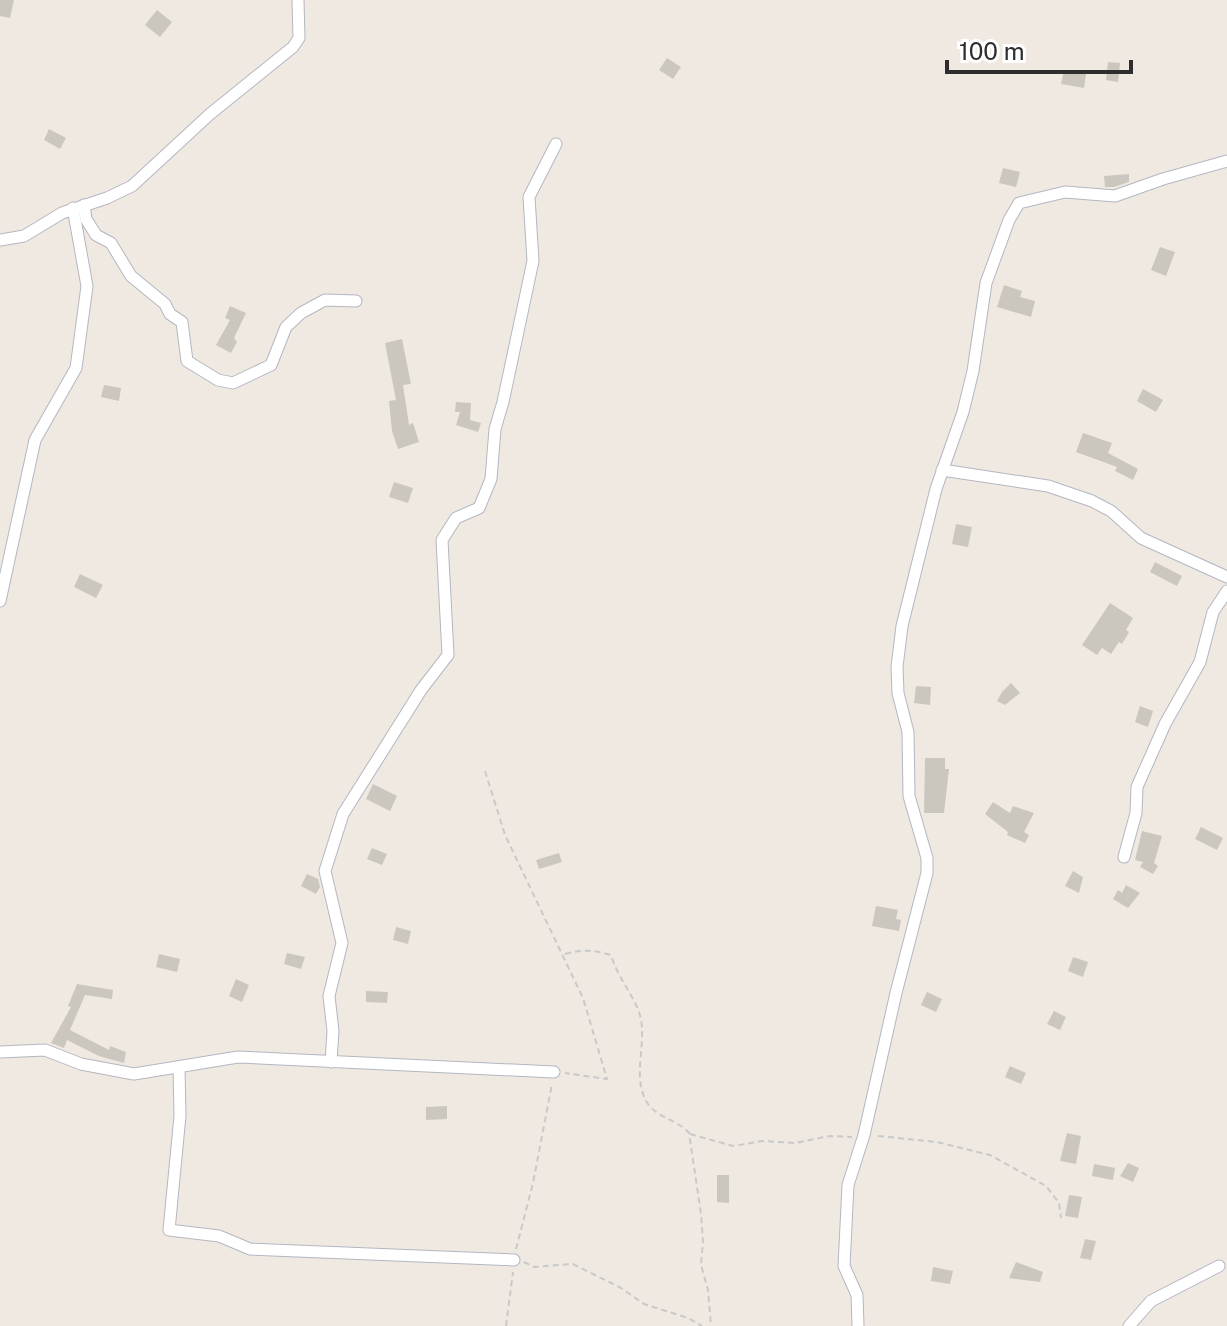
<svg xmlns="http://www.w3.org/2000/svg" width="1227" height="1326" viewBox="0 0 1227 1326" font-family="'Public Sans',sans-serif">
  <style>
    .building { fill: #cbc7bf }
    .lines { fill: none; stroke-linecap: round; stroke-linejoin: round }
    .street-casing { stroke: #b4b7c1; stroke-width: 13 }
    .path { stroke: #c9c9c9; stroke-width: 2; stroke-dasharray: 6 4; stroke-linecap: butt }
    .street { stroke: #fff; stroke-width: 11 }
  </style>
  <rect width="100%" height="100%" fill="#efe9e1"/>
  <g class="building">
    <polygon points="0,0 14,0 10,18 0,16"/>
    <polygon points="157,10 172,22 160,37 145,25"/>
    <polygon points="667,58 681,67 673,79 659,70"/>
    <polygon points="1108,62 1120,63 1118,82 1106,80"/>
    <polygon points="1064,71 1086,74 1084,88 1061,84"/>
    <polygon points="49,129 66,138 60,149 44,140"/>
    <polygon points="1003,168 1020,172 1016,187 999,183"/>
    <polygon points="1129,174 1129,182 1114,187 1105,187 1104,176"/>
    <polygon points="1160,247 1175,252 1166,276 1151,270"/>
    <polygon points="1004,285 1022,291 1020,297 1035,301 1031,317 997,307"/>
    <polygon points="230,306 246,313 234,338 237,342 231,353 216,345 230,320 225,318"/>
    <polygon points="402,339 411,384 403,385 409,425 413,423 419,442 398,449 392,431 389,401 396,400 385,343"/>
    <polygon points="104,385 121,388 119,401 101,397"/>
    <polygon points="1143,389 1163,400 1156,412 1137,401"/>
    <polygon points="456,402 471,403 470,420 481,423 478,432 456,425 460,412 455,412"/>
    <polygon points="1083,433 1112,443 1108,453 1138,469 1133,480 1115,471 1117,467 1076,452"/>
    <polygon points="394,482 413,488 408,503 389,497"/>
    <polygon points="956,524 972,527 968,547 952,544"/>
    <polygon points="1155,562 1182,576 1177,586 1150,572"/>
    <polygon points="80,574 103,585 96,598 74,587"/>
    <polygon points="1110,603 1133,618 1126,630 1129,632 1122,644 1119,642 1111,654 1102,648 1097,655 1082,645"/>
    <polygon points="1011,683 1020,693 1005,705 997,701 1002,692"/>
    <polygon points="916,686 931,687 930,705 914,703"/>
    <polygon points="1140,706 1153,711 1148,727 1135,722"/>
    <polygon points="925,758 945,758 945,769 949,769 944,813 924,813"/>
    <polygon points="373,784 397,796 390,811 366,799"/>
    <polygon points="993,802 1010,813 1013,806 1034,813 1024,832 1029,835 1025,843 1007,835 1008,832 985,814"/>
    <polygon points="1201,827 1223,838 1217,850 1195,839"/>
    <polygon points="1142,831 1162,836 1154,863 1158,866 1153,874 1140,867 1143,862 1135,860"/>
    <polygon points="372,848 387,854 382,865 367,859"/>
    <polygon points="559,853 562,862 539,869 536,860"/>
    <polygon points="1073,871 1083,877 1079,893 1065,886"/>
    <polygon points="307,874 318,879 320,887 316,894 301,886"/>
    <polygon points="1126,885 1140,893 1128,908 1113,899 1118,890 1122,893"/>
    <polygon points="876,906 898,910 896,919 901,920 899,931 872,926"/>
    <polygon points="396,927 411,931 408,944 393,940"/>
    <polygon points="287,953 305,957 301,969 284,964"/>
    <polygon points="159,954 180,959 177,972 156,967"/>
    <polygon points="1073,957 1088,962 1083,977 1068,971"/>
    <polygon points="236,979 249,985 242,1002 229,996"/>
    <polygon points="77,984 113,990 112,999 85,995 70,1030 109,1050 110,1046 126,1052 124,1063 99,1056 67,1040 64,1048 51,1043 71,1007 68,1006"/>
    <polygon points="366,991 388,992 387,1003 366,1002"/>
    <polygon points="927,992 942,999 936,1012 921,1005"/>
    <polygon points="1054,1011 1066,1017 1060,1030 1047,1024"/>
    <polygon points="1010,1066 1026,1073 1021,1084 1005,1077"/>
    <polygon points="447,1106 447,1119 426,1120 426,1107"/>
    <polygon points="1067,1133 1081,1136 1076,1164 1060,1161"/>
    <polygon points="1128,1163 1139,1168 1133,1182 1120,1176"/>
    <polygon points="1094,1164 1115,1168 1113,1180 1092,1176"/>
    <polygon points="717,1175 729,1175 729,1203 717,1202"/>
    <polygon points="1069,1195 1082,1197 1078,1218 1065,1216"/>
    <polygon points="1085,1239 1096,1241 1091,1260 1080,1258"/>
    <polygon points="1016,1262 1043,1272 1040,1282 1009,1278"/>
    <polygon points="933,1267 953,1271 950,1284 931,1281"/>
  </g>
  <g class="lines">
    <g class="street-casing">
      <g id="street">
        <polyline points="84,205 86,219 96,235 111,243 131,276 165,304 170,314 182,322 187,361 218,380 233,383 271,365 286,327 301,313 325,300 356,301"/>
        <polyline points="0,240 24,236 62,213 107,198 132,186 210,114 293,47 299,38 298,0"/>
        <polyline points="942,470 1048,486 1092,501 1111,511 1141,538 1227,577"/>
        <polyline points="0,601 35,440 76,368 87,286 73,208"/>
        <polyline points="1124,857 1136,813 1137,787 1165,724 1200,662 1213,612 1227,591"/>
        <polyline points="0,1052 45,1050 81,1064 134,1074 238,1057 554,1072"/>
        <polyline points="331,1062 333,1031 329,996 342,943 325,871 343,814 421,690 448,655 442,540 456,518 479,508 491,479 495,429 503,402 533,261 529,197 556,144"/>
        <polyline points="179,1067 180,1116 169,1230 219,1236 250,1249 514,1260"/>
        <polyline points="858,1326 857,1295 844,1266 848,1185 864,1135 896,993 927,873 927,858 909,796 908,732 898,693 897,667 902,626 936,489 963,412 973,371 986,283 1009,220 1019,203 1065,192 1115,196 1163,179 1227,161"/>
        <polyline points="1129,1326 1151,1301 1219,1266"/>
      </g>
    </g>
    <g class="path">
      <polyline points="485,771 505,835 583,998 607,1079 565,1073"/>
      <path d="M565,954C582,949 594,950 611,955C618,978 632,993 639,1012C649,1041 630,1077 648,1104C658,1118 678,1120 689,1133L701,1214L703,1241L701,1265L708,1290L711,1326"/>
      <polyline points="690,1134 733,1146 763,1141 795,1143 830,1136 852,1137"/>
      <polyline points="878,1136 937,1142 990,1155 1046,1186 1059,1203 1061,1218"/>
      <polyline points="516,1249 533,1183 552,1084"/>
      <polyline points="524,1262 534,1267 573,1264 621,1288 644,1304 688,1318 702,1326"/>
      <polyline points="506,1326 513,1272"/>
    </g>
    <use href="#street" class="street"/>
  </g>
  <path d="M947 60v12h184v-12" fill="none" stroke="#2e2e2e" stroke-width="4"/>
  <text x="959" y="60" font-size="24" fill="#2e2e2e" stroke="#ffffff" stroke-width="6" paint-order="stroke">100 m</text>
</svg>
